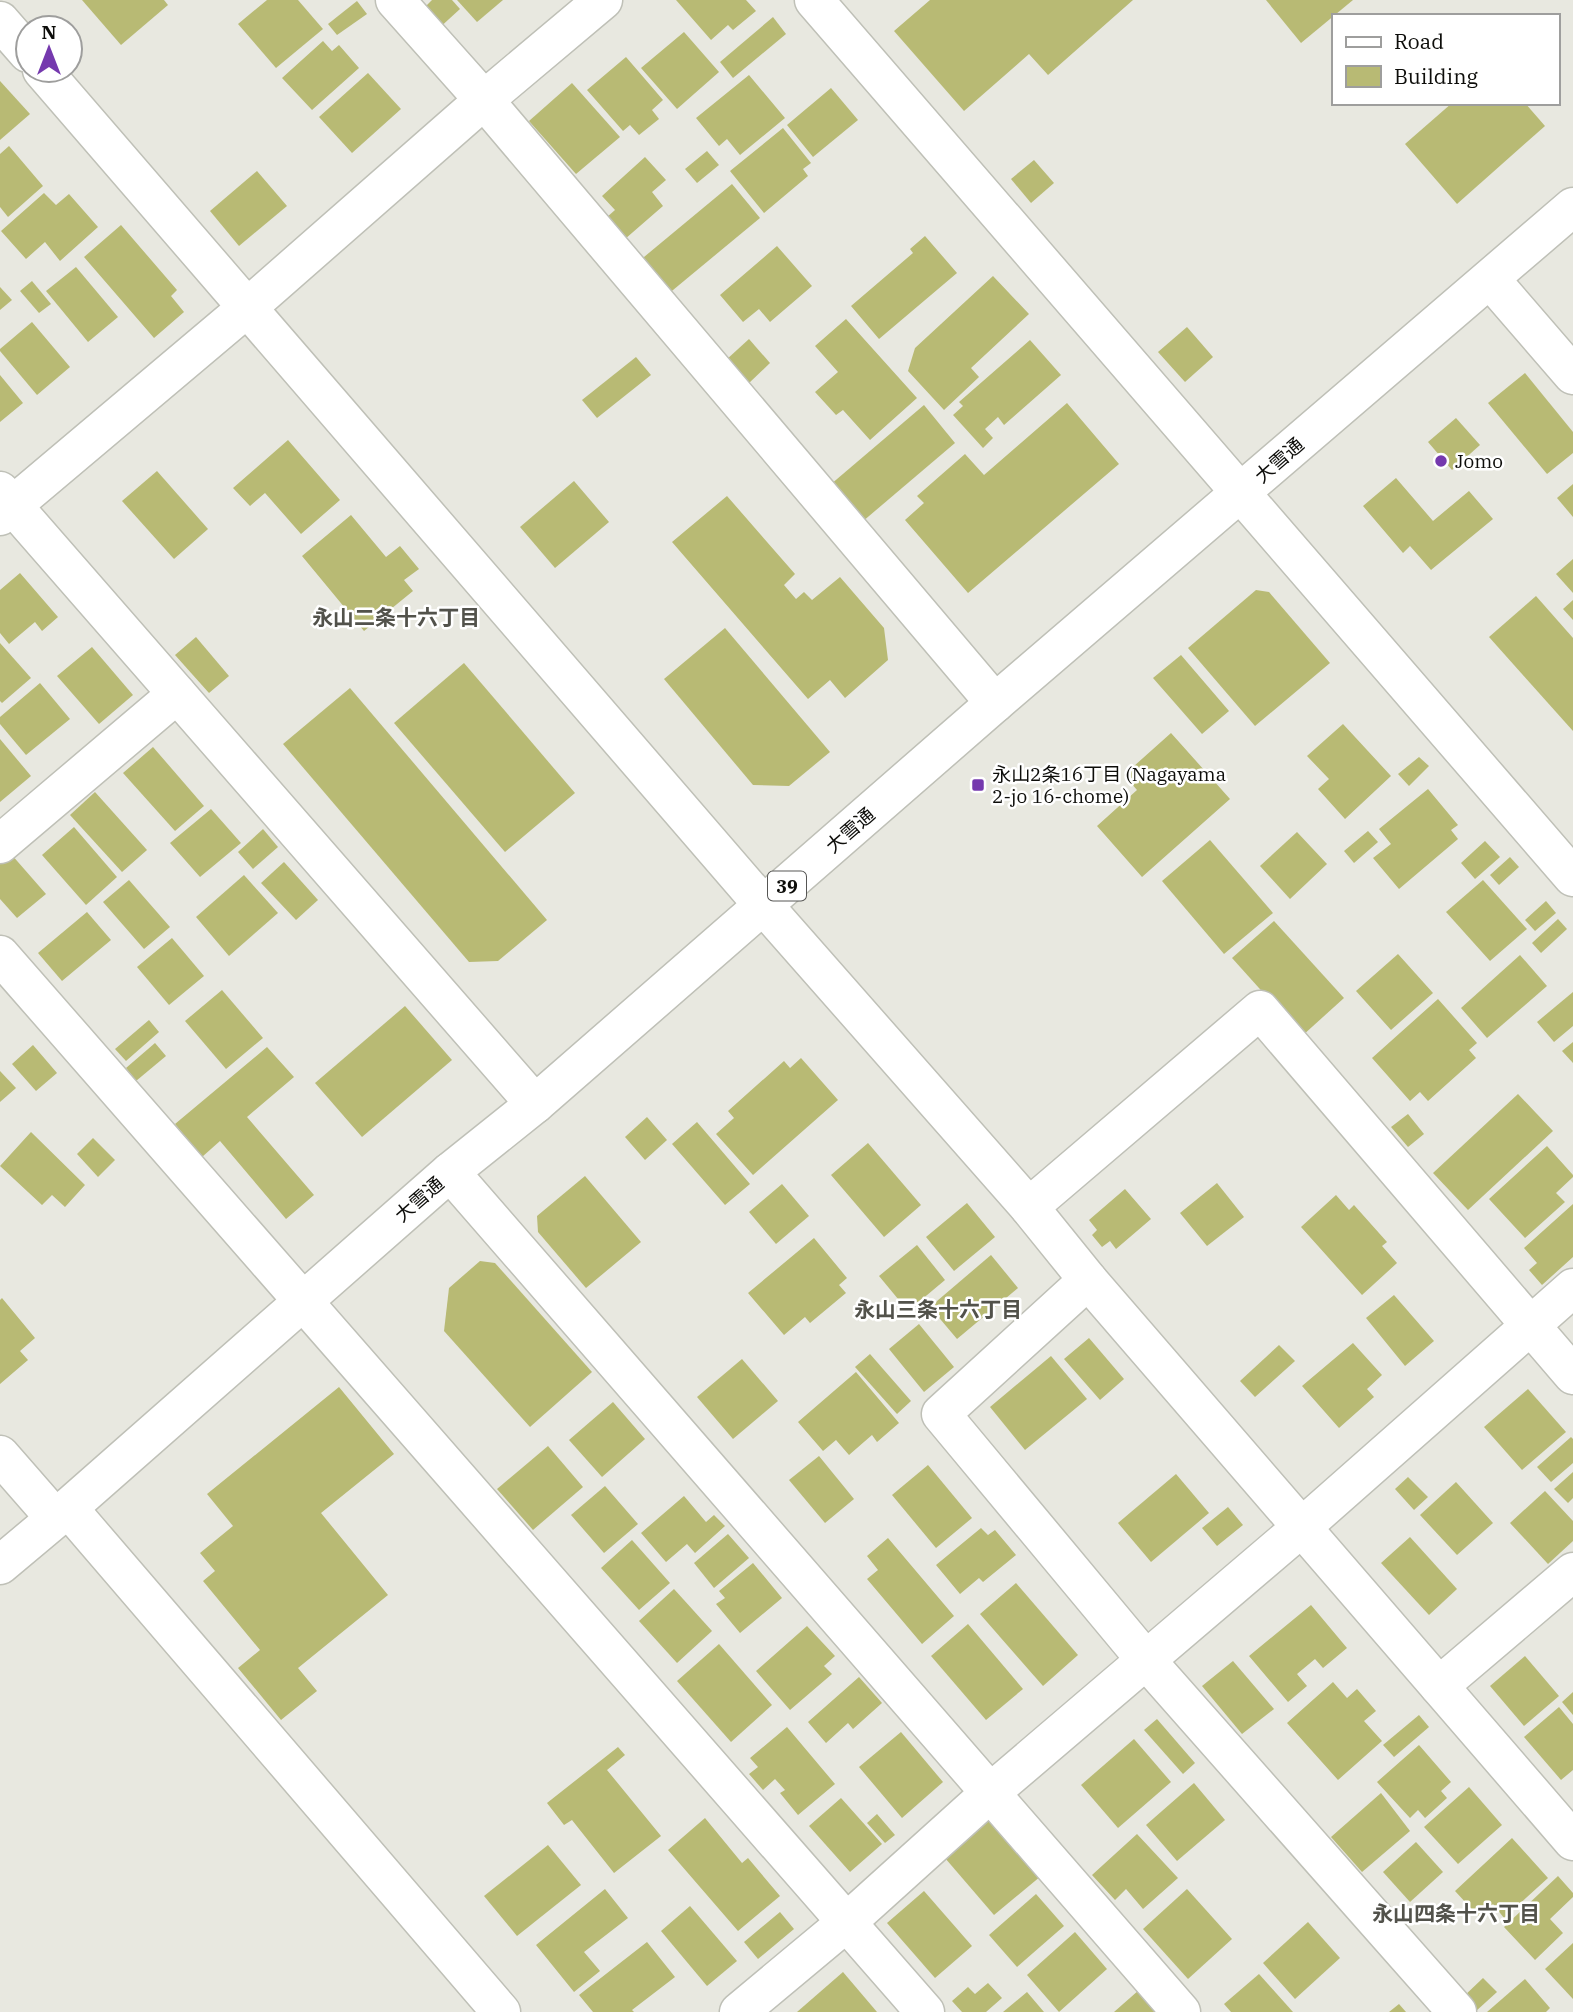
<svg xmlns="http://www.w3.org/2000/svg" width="1573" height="2012" viewBox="0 0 1573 2012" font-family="'IBM Plex Serif','Noto Sans JP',serif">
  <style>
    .building { fill: #b8ba74 }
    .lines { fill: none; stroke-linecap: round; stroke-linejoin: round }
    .minor-casing { stroke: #bfc0b7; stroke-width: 41 }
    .highway-casing { stroke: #bfc0b7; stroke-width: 41 }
    .minor { stroke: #fff; stroke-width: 38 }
    .highway { stroke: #fff; stroke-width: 38 }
    .poi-dot { fill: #7539ae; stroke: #fff; stroke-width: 2.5 }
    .labels { text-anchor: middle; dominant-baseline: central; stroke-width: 5; stroke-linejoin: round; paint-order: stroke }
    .shield { fill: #fff; stroke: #565654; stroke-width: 2 }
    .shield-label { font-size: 18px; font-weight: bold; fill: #0d0d0a }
    .street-label { font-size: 19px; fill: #0d0d0a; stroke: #fff }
    .poi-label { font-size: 19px; fill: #0d0d0a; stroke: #fff; text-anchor: start }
    .neighbourhood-label { font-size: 21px; font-weight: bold; fill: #52524b; stroke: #fff }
  </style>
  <rect width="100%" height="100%" fill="#e8e8e0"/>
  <g class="building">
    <polygon points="82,0 164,0 168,5 121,45"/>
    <polygon points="267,0 298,0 323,29 276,68 238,24"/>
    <polygon points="432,0 452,0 460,9 437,30 420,12"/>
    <polygon points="457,0 503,0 477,22"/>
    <polygon points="676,0 746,0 756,11 733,30 728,25 711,40"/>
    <polygon points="930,0 1133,0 1048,75 1029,54 964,111 894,31"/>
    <polygon points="1266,0 1353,0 1301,43"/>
    <polygon points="357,1 367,14 337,35 328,24"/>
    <polygon points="773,17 786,34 733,78 720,62"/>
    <polygon points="684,32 719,72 677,109 641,68"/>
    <polygon points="323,41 332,51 339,45 359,68 312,110 282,78"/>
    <polygon points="626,57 663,100 652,110 659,119 639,135 630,125 623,131 587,90"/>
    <polygon points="368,73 401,109 352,153 319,117"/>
    <polygon points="749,75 785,118 740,155 727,139 719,146 696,118"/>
    <polygon points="0,81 30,114 0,140"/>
    <polygon points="572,83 620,137 576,174 529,121"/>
    <polygon points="831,88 858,120 813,157 787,125"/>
    <polygon points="1452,103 1525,103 1545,126 1457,204 1405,144"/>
    <polygon points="783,128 811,163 803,169 808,176 764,213 730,171"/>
    <polygon points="9,146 43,186 8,217 0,207 0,154"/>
    <polygon points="707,151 719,165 697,183 685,169"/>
    <polygon points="645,157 666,180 652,192 663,206 625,239 606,218 615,210 602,196"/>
    <polygon points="1034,160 1054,183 1031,203 1011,179"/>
    <polygon points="257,171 287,206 239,246 210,211"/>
    <polygon points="732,184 760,218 667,295 638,262"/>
    <polygon points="44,193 56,205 69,194 98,227 60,261 45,242 26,259 1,231"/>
    <polygon points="121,225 177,290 171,296 184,312 154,338 84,257"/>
    <polygon points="925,236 957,273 879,339 851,306 913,253 910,249"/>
    <polygon points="777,246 812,286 770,322 759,309 743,322 720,295"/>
    <polygon points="76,267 118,317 88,342 46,291"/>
    <polygon points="993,276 1029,314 971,368 979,377 944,410 908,371 915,348"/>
    <polygon points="32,281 51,304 39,313 20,291"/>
    <polygon points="0,287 12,300 0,310"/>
    <polygon points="846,319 917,398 870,440 843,410 836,415 815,392 838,372 815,346"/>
    <polygon points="32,322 70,367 37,395 0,351 0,349"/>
    <polygon points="1187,327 1213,357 1185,382 1158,352"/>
    <polygon points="749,339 770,363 748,384 726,360"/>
    <polygon points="1030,340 1061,375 1004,425 998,417 985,429 993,438 983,448 953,415 963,406 959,402"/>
    <polygon points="636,357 651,375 597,418 582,400"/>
    <polygon points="1525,373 1573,432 1573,453 1547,474 1488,403"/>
    <polygon points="0,375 23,403 0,422"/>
    <polygon points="1067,403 1119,464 968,593 905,520 924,503 917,496 965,454 984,475"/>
    <polygon points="924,405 955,443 862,522 830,485"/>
    <polygon points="1456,418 1480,445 1452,470 1428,442"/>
    <polygon points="288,440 340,500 301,534 265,493 250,506 233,488"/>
    <polygon points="157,471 208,529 174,559 122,501"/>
    <polygon points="1396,478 1433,521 1469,491 1493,519 1431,570 1410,546 1403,553 1363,506"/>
    <polygon points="574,481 609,522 555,568 520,527"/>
    <polygon points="1573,484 1573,517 1557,498"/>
    <polygon points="727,496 795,574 784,585 796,599 804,592 812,600 840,577 884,628 888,660 845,698 830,680 808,699 672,542"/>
    <polygon points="351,515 386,557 400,546 419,569 404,580 413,591 364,631 302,556"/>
    <polygon points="1573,559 1573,593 1556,574"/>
    <polygon points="20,573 58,617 42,631 35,622 9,644 0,633 0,590"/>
    <polygon points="1256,590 1269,592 1330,663 1255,726 1188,648"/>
    <polygon points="1536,596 1573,638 1573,731 1489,637"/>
    <polygon points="1573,600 1573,620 1563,609"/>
    <polygon points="725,628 830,752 789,786 753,785 664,679"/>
    <polygon points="196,637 229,676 209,693 175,655"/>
    <polygon points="0,643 31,678 2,703 0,701"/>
    <polygon points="92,647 133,695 99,724 57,676"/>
    <polygon points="1181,655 1229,711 1202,734 1153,678"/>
    <polygon points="464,663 575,793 505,852 394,723"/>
    <polygon points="40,683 70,719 26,755 0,724 0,717"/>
    <polygon points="350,688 547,920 498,961 469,962 283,744"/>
    <polygon points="1343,724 1391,776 1345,819 1318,789 1329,779 1307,756"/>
    <polygon points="1171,733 1230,799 1142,877 1097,826 1137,790 1124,775"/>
    <polygon points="0,739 31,776 0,802"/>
    <polygon points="153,747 204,806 175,831 123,773"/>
    <polygon points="1419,757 1429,766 1409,786 1398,774"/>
    <polygon points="1428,789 1458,825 1451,830 1458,839 1399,889 1373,858 1391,844 1379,829"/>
    <polygon points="95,792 147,850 122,872 70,815"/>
    <polygon points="211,809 241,843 200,877 170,843"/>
    <polygon points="74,827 117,877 86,905 42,855"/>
    <polygon points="263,829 278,847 253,869 238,852"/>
    <polygon points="1368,831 1378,842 1354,863 1344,851"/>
    <polygon points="1297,832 1327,864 1290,899 1260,866"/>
    <polygon points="1210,840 1273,913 1224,954 1162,881"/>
    <polygon points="1485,841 1500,857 1475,879 1461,863"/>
    <polygon points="11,854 46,894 17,918 0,899 0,863"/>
    <polygon points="1510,857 1519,867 1499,885 1490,875"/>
    <polygon points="284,862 318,900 296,920 261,883"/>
    <polygon points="244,875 278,913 229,956 196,917"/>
    <polygon points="129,880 170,927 144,949 103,902"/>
    <polygon points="1483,880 1527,929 1490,961 1446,912"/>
    <polygon points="1546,901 1556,913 1535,931 1525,920"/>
    <polygon points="87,912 111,940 62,981 38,953"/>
    <polygon points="1558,919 1567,929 1541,953 1532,943"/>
    <polygon points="1274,921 1344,998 1302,1036 1232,958"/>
    <polygon points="172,938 204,976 169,1005 137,967"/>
    <polygon points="1398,954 1433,993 1391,1030 1356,991"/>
    <polygon points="1520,955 1547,986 1487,1038 1461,1008"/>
    <polygon points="222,990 263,1038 226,1069 185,1021"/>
    <polygon points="1573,992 1573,1026 1554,1042 1537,1022"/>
    <polygon points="1438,999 1477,1043 1469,1050 1476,1058 1428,1101 1420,1092 1410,1101 1372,1058"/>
    <polygon points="405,1006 452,1060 362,1137 315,1083"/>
    <polygon points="149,1020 159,1032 126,1061 115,1049"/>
    <polygon points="1573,1042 1573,1063 1562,1051"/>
    <polygon points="155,1043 166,1056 136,1081 126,1068"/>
    <polygon points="33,1045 57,1073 36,1091 12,1064"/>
    <polygon points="267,1047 294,1077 247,1117 314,1195 286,1219 220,1141 202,1157 175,1124"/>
    <polygon points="801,1058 838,1100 753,1175 716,1134 734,1118 728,1111 784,1061 790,1068"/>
    <polygon points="0,1071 16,1088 0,1102"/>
    <polygon points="1518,1094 1553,1131 1468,1210 1433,1173"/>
    <polygon points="1408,1114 1424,1134 1408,1147 1391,1127"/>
    <polygon points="647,1117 667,1140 645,1160 625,1137"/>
    <polygon points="697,1122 750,1184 725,1205 672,1144"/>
    <polygon points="31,1132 85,1185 65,1207 52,1195 42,1205 0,1166"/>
    <polygon points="93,1138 115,1160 98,1177 77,1154"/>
    <polygon points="868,1143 921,1205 884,1237 831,1175"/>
    <polygon points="1547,1146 1573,1175 1573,1177 1556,1193 1565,1202 1525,1238 1489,1199"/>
    <polygon points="585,1176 641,1242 586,1288 538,1232 537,1216"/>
    <polygon points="1217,1183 1244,1217 1207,1246 1180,1213"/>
    <polygon points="782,1184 809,1216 776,1244 749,1212"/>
    <polygon points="1125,1189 1151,1219 1116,1249 1110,1241 1102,1247 1092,1235 1097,1230 1089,1220"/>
    <polygon points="1336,1195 1349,1210 1354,1205 1387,1242 1382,1246 1397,1263 1362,1295 1301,1227"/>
    <polygon points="967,1203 995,1237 954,1271 926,1237"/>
    <polygon points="1573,1204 1573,1257 1542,1285 1529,1270 1537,1263 1524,1248"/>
    <polygon points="814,1238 847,1278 839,1285 846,1293 810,1323 805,1317 784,1335 748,1293"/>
    <polygon points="917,1245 945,1280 908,1311 879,1276"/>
    <polygon points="991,1255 1018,1288 957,1339 930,1307"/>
    <polygon points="480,1261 495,1263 592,1372 530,1427 444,1331 449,1288"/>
    <polygon points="1394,1295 1434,1341 1405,1366 1366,1318"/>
    <polygon points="2,1298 35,1338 20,1351 28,1360 0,1384 0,1300"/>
    <polygon points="919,1324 954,1367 924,1392 889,1349"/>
    <polygon points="1089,1338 1124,1379 1100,1400 1064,1359"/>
    <polygon points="1353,1343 1382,1375 1367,1389 1374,1397 1339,1428 1302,1386"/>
    <polygon points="1279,1345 1295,1361 1255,1397 1240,1381"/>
    <polygon points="870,1354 911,1401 897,1414 855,1367"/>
    <polygon points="1051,1356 1087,1399 1025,1450 990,1407"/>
    <polygon points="742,1359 778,1401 733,1439 697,1397"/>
    <polygon points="856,1372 899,1423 877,1442 872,1435 849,1455 836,1440 823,1451 798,1422"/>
    <polygon points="339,1387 394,1454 321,1513 388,1595 298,1668 317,1691 281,1720 238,1668 260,1650 203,1581 215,1571 200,1553 233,1526 207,1494"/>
    <polygon points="1528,1389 1566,1432 1522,1470 1484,1427"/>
    <polygon points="613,1402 645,1439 602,1477 569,1440"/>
    <polygon points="1571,1437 1573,1439 1573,1463 1551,1482 1537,1467"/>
    <polygon points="548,1446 583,1487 533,1530 497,1489"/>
    <polygon points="819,1456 854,1499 825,1523 789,1480"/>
    <polygon points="928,1465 972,1518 936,1548 892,1495"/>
    <polygon points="1573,1472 1573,1498 1568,1503 1554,1489"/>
    <polygon points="1176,1474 1209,1513 1151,1562 1118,1523"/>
    <polygon points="1408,1477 1428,1497 1414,1510 1395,1489"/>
    <polygon points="1456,1482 1493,1523 1457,1555 1420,1515"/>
    <polygon points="605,1486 638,1524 604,1553 571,1515"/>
    <polygon points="1545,1491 1573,1521 1573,1541 1548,1564 1510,1523"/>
    <polygon points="684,1496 706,1522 714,1515 725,1526 695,1553 687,1544 666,1562 641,1533"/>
    <polygon points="1228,1507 1243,1525 1217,1546 1202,1528"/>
    <polygon points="981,1528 988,1535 995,1530 1016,1555 983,1582 979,1578 960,1594 936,1565"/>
    <polygon points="728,1534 749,1558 714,1588 694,1563"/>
    <polygon points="1410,1537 1457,1589 1429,1615 1381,1563"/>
    <polygon points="888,1538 954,1616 922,1644 867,1579 878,1570 867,1556"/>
    <polygon points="632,1540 670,1583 639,1610 601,1568"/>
    <polygon points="753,1563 782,1598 740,1633 716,1604 725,1598 719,1591"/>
    <polygon points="1016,1583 1078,1655 1043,1686 980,1614"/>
    <polygon points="674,1589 712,1631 677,1663 639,1621"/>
    <polygon points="1311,1605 1347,1648 1323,1668 1315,1659 1297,1674 1307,1686 1288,1702 1249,1656"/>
    <polygon points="968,1624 1023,1689 986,1720 931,1656"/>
    <polygon points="807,1626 835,1656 824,1666 832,1674 790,1710 756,1671"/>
    <polygon points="719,1644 772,1705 731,1742 677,1681"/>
    <polygon points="1525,1656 1559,1696 1524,1726 1490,1686"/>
    <polygon points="1233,1661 1274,1709 1242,1734 1202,1686"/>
    <polygon points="859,1677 882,1703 853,1729 848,1723 826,1743 808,1722"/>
    <polygon points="1333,1682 1347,1698 1357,1689 1376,1711 1364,1721 1382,1741 1338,1780 1287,1723"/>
    <polygon points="1573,1692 1573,1715 1562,1702"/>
    <polygon points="1559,1707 1573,1724 1573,1770 1561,1780 1524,1737"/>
    <polygon points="1419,1715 1429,1727 1394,1757 1383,1745"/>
    <polygon points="1157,1719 1195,1763 1183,1774 1144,1730"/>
    <polygon points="787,1727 835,1784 798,1815 780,1793 785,1790 775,1779 763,1790 749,1774 758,1767 750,1758"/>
    <polygon points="901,1732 943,1782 902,1818 859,1767"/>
    <polygon points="1134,1739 1171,1782 1118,1828 1081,1785"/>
    <polygon points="1419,1745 1451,1782 1441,1791 1447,1798 1425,1818 1418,1810 1410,1818 1377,1782"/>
    <polygon points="618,1747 625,1755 607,1770 661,1836 614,1873 572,1820 564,1825 547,1803"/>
    <polygon points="1194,1783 1225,1820 1177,1861 1146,1825"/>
    <polygon points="1469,1787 1502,1825 1458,1864 1424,1827"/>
    <polygon points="1381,1793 1410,1831 1362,1872 1331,1837"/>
    <polygon points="841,1798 882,1844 850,1872 809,1826"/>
    <polygon points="877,1814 895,1835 885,1843 867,1823"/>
    <polygon points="705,1818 742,1863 748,1858 780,1896 738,1931 668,1850"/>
    <polygon points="992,1818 1041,1876 994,1915 945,1858"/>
    <polygon points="1137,1834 1178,1878 1143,1909 1126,1889 1115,1900 1092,1875"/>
    <polygon points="1512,1838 1548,1878 1504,1918 1493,1904 1479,1917 1455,1891"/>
    <polygon points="1416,1842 1443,1872 1410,1902 1383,1872"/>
    <polygon points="548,1845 581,1885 517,1936 484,1896"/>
    <polygon points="1558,1876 1573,1893 1573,1897 1550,1919 1563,1933 1535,1960 1504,1927"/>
    <polygon points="605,1889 628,1918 584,1952 600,1971 574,1992 536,1945"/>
    <polygon points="1187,1889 1232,1939 1188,1979 1143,1929"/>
    <polygon points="924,1891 972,1946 935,1978 887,1923"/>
    <polygon points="1036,1894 1064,1926 1017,1967 989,1935"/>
    <polygon points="690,1906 737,1961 707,1986 661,1931"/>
    <polygon points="780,1912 794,1929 758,1959 744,1942"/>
    <polygon points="1308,1922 1340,1958 1295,1999 1263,1963"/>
    <polygon points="1075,1932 1107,1969 1059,2012 1027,1975"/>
    <polygon points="647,1942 675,1977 632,2010 634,2012 593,2012 579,1995"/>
    <polygon points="1573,1943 1573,1999 1545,1969"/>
    <polygon points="843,1972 877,2012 797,2012"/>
    <polygon points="1259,1974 1293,2012 1231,2012 1224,2004"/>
    <polygon points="1483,1978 1497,1992 1475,2012 1461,1999"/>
    <polygon points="1525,1979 1550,2008 1546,2012 1487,2012"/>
    <polygon points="988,1983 1002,1998 986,2012 962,2012 952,2001 968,1987 975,1994"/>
    <polygon points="1139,1990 1158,2012 1114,2012"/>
    <polygon points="1027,1992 1044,2012 1003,2012"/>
    <polygon points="1399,2004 1406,2012 1389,2012"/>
  </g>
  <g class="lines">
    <g class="minor-casing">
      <g id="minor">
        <polyline points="395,0 484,100 995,703"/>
        <polyline points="814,0 1573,877"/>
        <polyline points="0,21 28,53"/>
        <polyline points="42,70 764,906 1029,1207 1088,1280 1573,1841"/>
        <polyline points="1490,279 1573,375"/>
        <polyline points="0,491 535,1104"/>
        <polyline points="0,516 248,307 484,100 603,0"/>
        <polyline points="0,844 177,694"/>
        <polyline points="0,955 925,2012"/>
        <polyline points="450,1172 1181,2012"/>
        <polyline points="1029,1207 1260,1010 1573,1375"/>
        <polyline points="1088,1280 941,1414 1145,1659 1457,2012"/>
        <polyline points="0,1455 55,1518"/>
        <polyline points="68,1508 501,2012"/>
        <polyline points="1439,1686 1573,1572"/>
        <polyline points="739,2012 847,1922 990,1793 1302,1527 1573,1288"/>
      </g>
    </g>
    <g class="highway-casing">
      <polyline id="highway" points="0,1565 68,1508 450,1172 535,1104 995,703 1573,207"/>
    </g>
    <use href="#minor" class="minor"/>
    <use href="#highway" class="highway"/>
  </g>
  <g class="poi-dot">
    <circle cx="1441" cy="461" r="7"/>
    <rect x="971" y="778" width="14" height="14" rx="3.5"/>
  </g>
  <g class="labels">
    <rect class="shield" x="768" y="871.5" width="38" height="29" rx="5"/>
    <g class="shield-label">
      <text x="787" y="886">39</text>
    </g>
    <g class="street-label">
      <text transform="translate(1279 460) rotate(-41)">大雪通</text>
      <text transform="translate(850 830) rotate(-41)">大雪通</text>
      <text transform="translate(419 1199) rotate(-41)">大雪通</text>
    </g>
    <g class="poi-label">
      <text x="1455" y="461">Jomo</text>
      <text x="992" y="774">永山2条16丁目 (Nagayama<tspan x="992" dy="22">2-jo 16-chome)</tspan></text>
    </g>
    <g class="neighbourhood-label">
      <text x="396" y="617">永山二条十六丁目</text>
      <text x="938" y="1309">永山三条十六丁目</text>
      <text x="1456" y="1913">永山四条十六丁目</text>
    </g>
  </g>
  <rect x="1332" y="14" width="228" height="91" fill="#ffffff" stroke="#9e9e9d" stroke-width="2"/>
  <rect x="1346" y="37" width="35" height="10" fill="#ffffff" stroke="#9e9e9d" stroke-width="2"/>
  <text x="1394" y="49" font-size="21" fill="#0d0d0a">Road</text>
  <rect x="1346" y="66" width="35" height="21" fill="#b8ba74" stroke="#9e9e9d" stroke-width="2"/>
  <text x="1394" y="84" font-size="21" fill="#0d0d0a">Building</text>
  <g transform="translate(49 49)"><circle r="33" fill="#ffffff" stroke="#9e9e9d" stroke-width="2"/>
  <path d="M0-5L12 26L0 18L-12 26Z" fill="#7539ae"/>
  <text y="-10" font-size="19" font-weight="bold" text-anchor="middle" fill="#0d0d0a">N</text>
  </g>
</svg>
